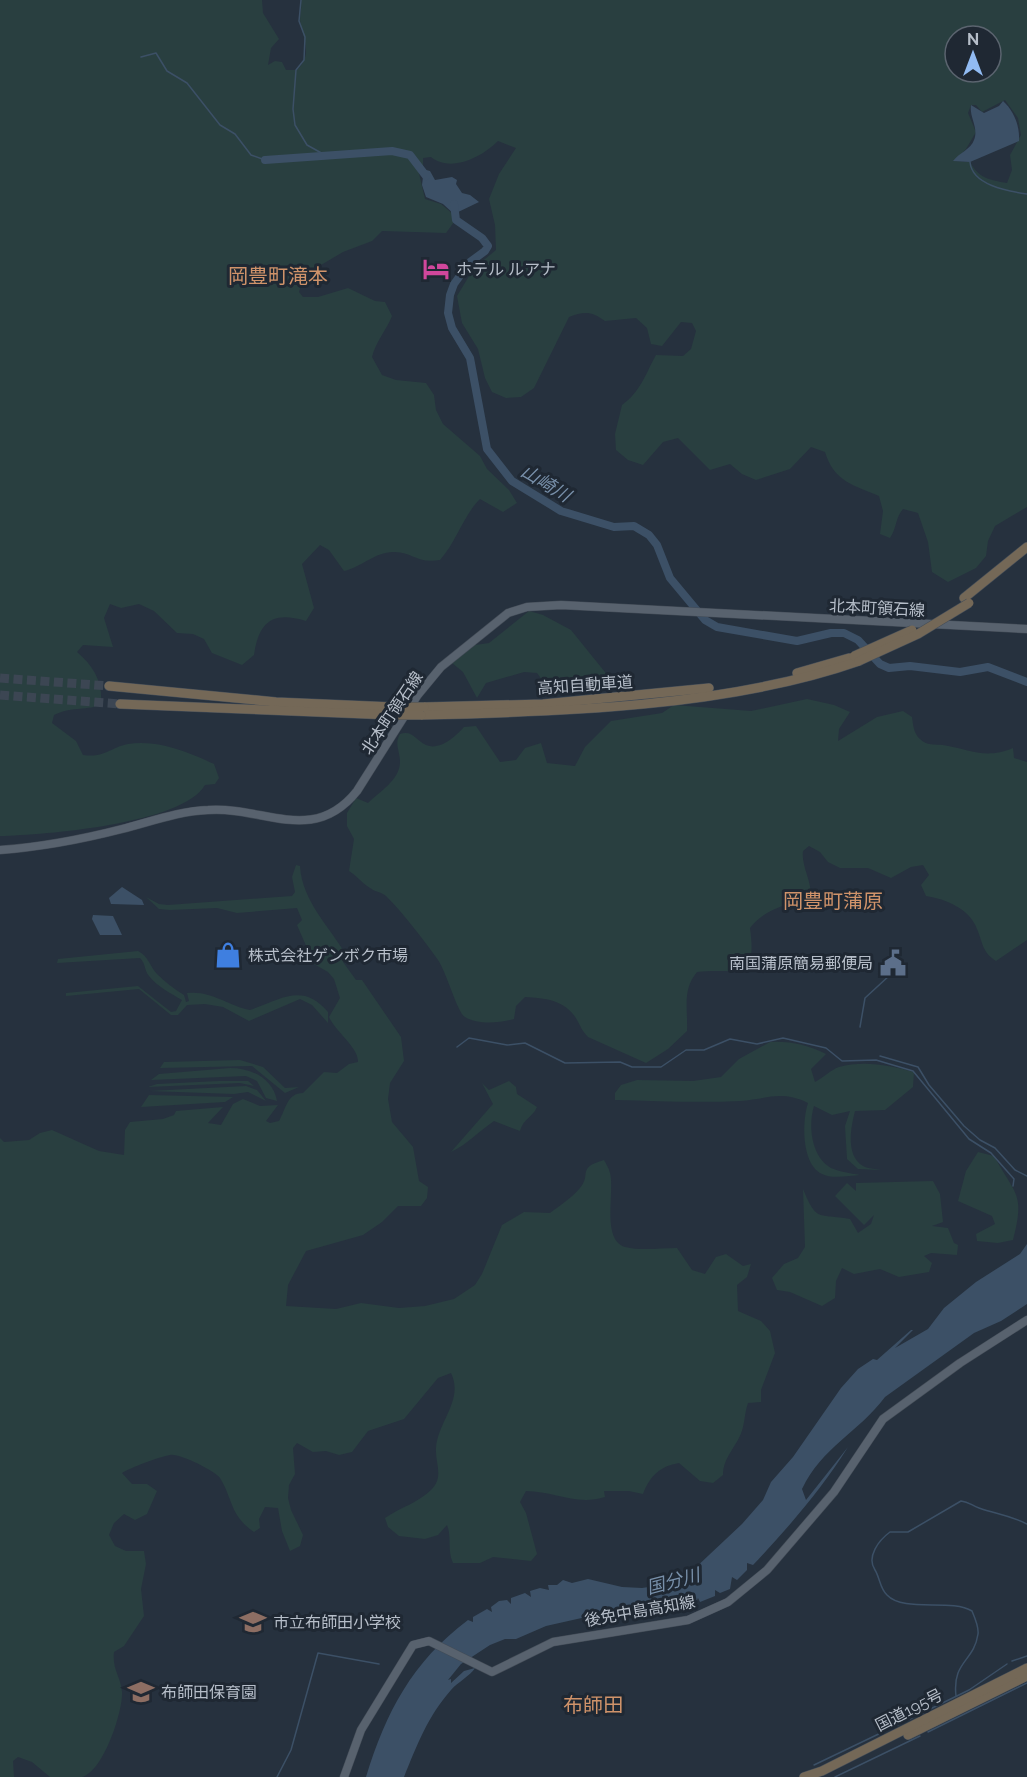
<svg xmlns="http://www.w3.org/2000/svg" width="1027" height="1777" viewBox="0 0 1027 1777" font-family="Raleway,'Noto Sans JP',sans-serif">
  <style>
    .green { fill: #293f40; fill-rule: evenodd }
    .water { fill: #3c5066 }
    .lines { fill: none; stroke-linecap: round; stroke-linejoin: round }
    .stream { stroke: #3c5066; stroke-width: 1.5 }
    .river { stroke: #3c5066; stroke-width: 8 }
    .highway-tunnel { stroke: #3c4653; stroke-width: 9; stroke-dasharray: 9 4.5; stroke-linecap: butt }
    .major-casing { stroke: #434c57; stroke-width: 9 }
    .highway-casing { stroke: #454e59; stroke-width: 10 }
    .major { stroke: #58626e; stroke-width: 8 }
    .highway { stroke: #746857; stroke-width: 9 }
    .highway-bridge-casing { stroke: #454e59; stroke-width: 10; stroke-linecap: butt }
    .highway-bridge { stroke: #746857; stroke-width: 9 }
    .labels { text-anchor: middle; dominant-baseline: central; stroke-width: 6; stroke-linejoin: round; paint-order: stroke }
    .poi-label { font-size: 16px; fill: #b6bec9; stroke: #1f2833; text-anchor: start }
    .street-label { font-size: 16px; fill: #b6bec9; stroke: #1f2833 }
    .water-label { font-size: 18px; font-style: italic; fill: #7890aa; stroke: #1f2833 }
    .quarter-label { font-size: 20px; fill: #d0936a; stroke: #1f2833 }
  </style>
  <rect width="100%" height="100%" fill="#26313e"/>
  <g class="green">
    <path d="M0,0H262L263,13L279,39L271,48L268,65L275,61L282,62L286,70H297C314,53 302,38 300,20C300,13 302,7 301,0H1027V507L995,526L988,541L986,556L976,568L948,582L932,572L928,542L918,513L903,509C895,518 897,528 890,538L880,534L883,511L879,496C854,485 834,482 825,452L811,447L790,469L756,480L742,474L730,464L710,470L678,438L663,442L643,465L628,460L616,450L615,434L622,405C641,391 645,375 656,355L683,356L691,349L696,331L692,323L681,322L662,346L651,344L647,328L636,318L605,321C592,311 584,311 569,317L534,388L521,397L506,398L492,392L485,378L478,349L462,323L457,296L474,268L496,250L495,225L489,199L499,174L516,148L498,141C482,157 451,173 431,157L423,158V166L418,169L425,199L441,204L454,215V222L446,233L382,231L372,241L343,252L304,275L299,292L303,297H318L348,288L375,301L385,302L392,316C386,331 376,341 372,357L382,375L396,380L426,383L434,395L436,410L443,424L480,456L487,469L509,490L517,503L503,512L480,499C463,516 457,541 440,560C416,564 412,551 393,552C375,552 362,567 344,571L329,550L320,545L302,564L314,608L306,621C273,611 259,621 254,655L242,665L212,653L204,639L193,634L177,633L154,611L139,604L121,608L110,604L104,618L113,647L83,645L77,652C94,666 103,683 101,705C82,711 73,706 54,715L52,723L76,741L83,755C105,758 109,748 128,744C156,739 189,752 214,764L219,778L215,784L205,785C183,824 44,835 0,836ZM955,36H991V72H955ZM1005,100L1018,118L1021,135L1010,155L1012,170L1007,183C990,180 978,178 970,162L955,161L966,149L976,132L968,113L971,105H976L982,112Z"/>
    <polygon points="529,611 543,615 571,630 613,682 608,688 591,688 554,696 537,673 524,672 486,683 477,698 463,672 452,663 475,645 489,643"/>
    <path d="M807,699L834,705L850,712L839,729L838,741L877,717L903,711L912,717C913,725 914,734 920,739C927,746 934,744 943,745C969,749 985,760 1013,748L1014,758L1027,762V940L996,961C982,952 983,943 977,929C970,909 946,899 926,896L921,885L929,875L923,865L911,867L891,878L868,868H840L828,862L820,852L809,846L803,851C801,865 811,880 811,895C789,905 765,908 750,928C758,985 735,967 697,972C682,990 688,1008 687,1031L668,1049L646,1063L588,1037C582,1031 581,1027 577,1020C566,1000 545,998 525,997L516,1006L514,1019C500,1023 478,1025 465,1017C457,1012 447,973 438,960C424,940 403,913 386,896C382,892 375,892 370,888C362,883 357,876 349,871L354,839L347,826V813L356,798L368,803C379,792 400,780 400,762C400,751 394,744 400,734C413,730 415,740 426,745C440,751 456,736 464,727L476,726L500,762L516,760L525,748L541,743L547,763L575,766L585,747L611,721L662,713L674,705L751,711Z"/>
    <path d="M296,865L300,866C302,902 331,928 348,958L343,962L356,980H362L401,1037L404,1061L390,1083L388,1099L392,1122L413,1147L419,1181L428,1187L427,1198L421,1206H398L382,1222L363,1235L306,1251L288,1285L286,1306L336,1309L361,1303L399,1308L425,1306L454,1299L475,1285L482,1274L502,1225L524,1212L550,1213C559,1206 573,1197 580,1188C592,1174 576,1168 604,1160C606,1164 609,1168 610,1173C615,1192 601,1239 625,1247C641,1251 661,1248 677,1248L692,1270L705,1274L716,1257L726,1254L743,1266L751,1264L747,1277L737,1285L738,1311L761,1321L770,1331L775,1353L761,1390V1402L748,1403C745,1411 745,1419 743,1427C739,1445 723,1456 723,1475L713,1483L700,1481L679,1463C660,1466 650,1476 643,1494L629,1491H604L605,1497C576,1506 554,1491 526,1491L520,1502L526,1513L537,1554L531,1561L493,1557L480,1563H453C447,1550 452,1537 447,1525L438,1535L425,1539L399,1536L388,1527L385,1518C399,1508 420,1502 432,1489C444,1476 435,1463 436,1448C438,1421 464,1400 451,1373L438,1378L404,1419L368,1431L352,1452L339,1455L326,1451L313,1452L297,1443L293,1448L295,1474L289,1485L288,1498L291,1510L303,1535L300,1546L290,1551L282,1531L278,1508L265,1507L259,1519L260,1528L254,1532C230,1516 233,1499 220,1478C215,1471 179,1453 170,1455C159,1457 132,1467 122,1473L132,1484H147L157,1491L147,1514L135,1520L124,1514L114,1523L109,1535L115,1546L126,1551H144L146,1564L141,1589L144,1616L124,1646L114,1652C112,1670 121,1677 122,1692C123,1712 103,1772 82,1777C73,1777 60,1777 50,1777L32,1762L18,1757L13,1761L14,1777H0V1138L4,1142L29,1140L40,1133L52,1130L99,1151L124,1155L125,1130L130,1122L163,1119L174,1115L176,1111L223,1107L208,1123L221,1125L233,1104L243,1099L260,1106L278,1105L266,1121L270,1123L279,1121C286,1109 287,1093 303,1093L324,1072L337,1073L349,1064L358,1062C359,1048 335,1031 329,1017L340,998L334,979L328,972L314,964L297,925L302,920L297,908L237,913L217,908L170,910L159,909L146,897L159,904L168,905L292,896L295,892L292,877Z"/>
    <path d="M138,951C149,957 149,965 157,974C165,982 174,989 184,995L186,1002L189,1001L187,993C211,990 229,1006 250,1010C281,999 303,982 328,1012V1023L312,1005L300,999L249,1021L223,1007L205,1004L187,1005L178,1015H171L139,989L66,996V993L138,986L171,1012L176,1011L182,1000C170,993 158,987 149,976C144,970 146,964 140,958L57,963L58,959Z"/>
    <path d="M770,1042C791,1041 807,1045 826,1054L811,1069L815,1082C823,1078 832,1069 839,1067C863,1060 890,1065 914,1072L913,1087L885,1110L855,1111C851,1127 845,1155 863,1166C868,1169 877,1169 882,1170L858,1169L847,1159L845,1126L850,1111L832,1115L814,1106C808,1125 811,1157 831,1168C840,1172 850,1173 860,1175C849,1176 831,1179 822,1174C801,1164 802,1121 808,1103C781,1090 767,1099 740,1101C699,1103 657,1101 615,1100V1093L621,1085L637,1080L693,1081L721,1077L739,1059Z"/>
    <polygon points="240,1060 263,1067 285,1088 299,1087 285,1093 252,1066 160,1068 164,1062"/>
    <path d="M230,1068C251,1068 273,1078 277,1101L266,1098L257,1081L246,1076L151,1080L159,1074Z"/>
    <polygon points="219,1081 248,1081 254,1086 240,1083 148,1087 157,1084"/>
    <path d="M509,1081L516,1087L517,1094L537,1107C533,1117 523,1119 520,1131L494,1121C479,1131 468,1144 451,1152L493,1104L482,1083L489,1090Z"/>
    <polygon points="246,1086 257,1090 266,1101 248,1092 234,1094 149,1091"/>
    <polygon points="149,1095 233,1097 225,1102 141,1107"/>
    <path d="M978,1152L994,1156C1016,1196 1025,1193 1013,1240L998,1243L977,1241L976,1234L995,1224L992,1216L958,1201L966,1171Z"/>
    <path d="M933,1181L940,1194L943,1222L932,1226L948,1228L954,1243L958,1245L957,1255L931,1253L924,1256L932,1263L929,1272L899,1277L880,1269L854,1274L842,1268L836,1281L835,1298L822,1306L790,1292L777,1290L772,1278L784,1264L798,1258L805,1247L803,1189C817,1223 818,1213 850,1219L858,1233L871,1224L874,1215L864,1225L835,1196L847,1183L856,1191V1183Z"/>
  </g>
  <g class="water">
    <path d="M1003,101C1014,111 1020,126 1019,141L970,162L953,161C959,153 971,149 974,140C979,128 969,117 971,105L984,113L999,106Z"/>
    <polygon points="419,168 430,171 435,180 452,177 457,180 456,184 462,193 470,195 479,202 454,214 443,204 426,197 422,185 423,177"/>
    <polygon points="122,887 142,900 144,905 111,904 109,898"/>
    <polygon points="93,915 113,916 122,935 100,935 92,919"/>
    <path d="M1027,1244V1304L1001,1321L974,1333L885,1397C858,1433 822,1447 802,1489L806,1500L848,1447C821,1490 788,1528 753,1565L747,1563V1570L737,1580L732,1577L730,1589L720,1593L715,1590V1596L700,1602L698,1598L695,1604L679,1608L677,1605L674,1609L586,1617L546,1626L516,1639H505L490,1645L461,1664L448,1680L451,1679V1683L464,1671L475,1668C470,1676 458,1682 451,1690C428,1716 417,1745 404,1777H366C386,1712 412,1662 468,1620L473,1622V1617L487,1609L492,1612L491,1607L499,1601L507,1600L511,1604V1598L525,1593L531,1597L530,1591L540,1588L549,1590L548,1585H557L563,1580L572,1583L588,1579L622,1587L642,1588L662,1585L692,1571L742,1524L763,1500L771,1482L793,1457L841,1388L858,1369L873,1359L877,1360L911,1330H913L895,1348L928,1329L944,1308L976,1282L1020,1254Z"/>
  </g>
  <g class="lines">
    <g class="stream">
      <polyline points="301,0 299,21 305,37 304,60 296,70 293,109 295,125 307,145 325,155"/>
      <polyline points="141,57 156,53 167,71 187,83 220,125 235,134 251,155 265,160"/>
      <path d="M970,162C972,185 1007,191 1027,194"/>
      <polyline points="892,968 893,966"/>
      <polyline points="860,1027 865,998 890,975"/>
      <polyline points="457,1047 469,1038 507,1045 525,1043 565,1063 620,1062 632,1067 661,1067 686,1050 704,1050 730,1039 757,1044 783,1038 826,1048 842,1061 876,1060 913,1071 969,1139 991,1153 1014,1179 1013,1186"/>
      <polyline points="880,1056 918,1067 929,1085 964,1126 980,1140 995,1148 1015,1170 1027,1176"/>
      <polyline points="1012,1661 1027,1656"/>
      <path d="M956,1696C952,1661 974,1662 978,1634C979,1627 975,1618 972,1611C951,1598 904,1613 887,1595C880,1589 880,1578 875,1570C866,1557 879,1540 890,1532H908L961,1501C969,1502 971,1505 979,1508C996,1514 1009,1515 1027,1524"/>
      <polyline points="918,1715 969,1690 1007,1664"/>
      <polyline points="928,1732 1027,1683"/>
      <polyline points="814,1765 912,1718"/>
      <polyline points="277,1777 291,1750 318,1653 379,1664"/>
      <polyline points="835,1777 920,1736"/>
    </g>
    <g class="river">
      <polyline points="265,160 392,151 410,155 426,176"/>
      <polyline points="454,204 456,220 482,238 488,246 485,251 470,262 454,284 450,295 448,313 452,328 470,358 487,449 512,481 561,511 614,527 634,526 649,535 657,545 670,578 705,620 717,627 797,641 831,633 844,633 858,640 880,664 889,668 910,666 960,672 988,667 1027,682"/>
    </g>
    <g class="highway-tunnel">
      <polyline points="0,678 109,686"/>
      <polyline points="0,695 120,704"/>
    </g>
    <g class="major-casing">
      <g id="major">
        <path d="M0,850C41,847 83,839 122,829C150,822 179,811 208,810C264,806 313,846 357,791L417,696L441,667L508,613L527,607L561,605L1027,629"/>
        <polyline points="344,1777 361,1730 413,1645 429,1641 492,1672 553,1642 688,1620 728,1602 767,1570 834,1492 883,1419 960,1363 1027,1320"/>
      </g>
    </g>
    <g class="highway-casing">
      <g id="highway">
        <polyline points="964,598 1027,547"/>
        <polyline points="797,673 849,658"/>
        <polyline points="109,686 276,702 394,707"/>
        <polyline points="120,704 391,715"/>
        <polyline points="424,707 543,704 709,688"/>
        <path d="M421,715C560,712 728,707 859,661"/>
        <polyline points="908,1735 1027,1676"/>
        <polyline points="804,1777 822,1771 1027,1668"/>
      </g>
    </g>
    <use href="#major" class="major"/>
    <use href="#highway" class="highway"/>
    <g class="highway-bridge-casing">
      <g id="highway-bridge">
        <polyline points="854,656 912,630"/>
        <polyline points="859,661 918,634 969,603"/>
        <polyline points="394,707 424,707"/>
        <polyline points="391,715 421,715"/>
      </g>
    </g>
    <use href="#highway-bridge" class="highway-bridge"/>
  </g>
  <defs>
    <g id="hotel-bare" transform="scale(2.07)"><path d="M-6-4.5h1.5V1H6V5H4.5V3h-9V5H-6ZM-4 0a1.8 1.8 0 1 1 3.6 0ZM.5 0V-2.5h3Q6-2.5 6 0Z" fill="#d1479c" stroke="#1f2833" stroke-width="2.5" paint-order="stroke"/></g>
    <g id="shop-bare" transform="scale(2.07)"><path d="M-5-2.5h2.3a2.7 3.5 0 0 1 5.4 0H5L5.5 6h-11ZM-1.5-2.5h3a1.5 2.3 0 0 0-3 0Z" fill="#3f7fe0" stroke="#1f2833" stroke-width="2.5" paint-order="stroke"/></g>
    <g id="civic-bare" transform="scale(2.07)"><path d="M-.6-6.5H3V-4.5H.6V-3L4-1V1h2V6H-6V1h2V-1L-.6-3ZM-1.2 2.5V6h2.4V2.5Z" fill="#5c6f8a" stroke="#1f2833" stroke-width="2.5" paint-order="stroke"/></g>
    <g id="school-bare" transform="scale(2.07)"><path d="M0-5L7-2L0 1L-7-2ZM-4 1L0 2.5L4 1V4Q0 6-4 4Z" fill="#8d6e63" stroke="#1f2833" stroke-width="2.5" paint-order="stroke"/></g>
  </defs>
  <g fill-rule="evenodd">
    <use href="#hotel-bare" x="436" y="269"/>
    <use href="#shop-bare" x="228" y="955"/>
    <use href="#civic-bare" x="893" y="963"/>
    <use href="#school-bare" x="253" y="1622"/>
    <use href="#school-bare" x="141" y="1692"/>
  </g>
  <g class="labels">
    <g class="poi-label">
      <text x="456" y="269">ホテル ルアナ</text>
      <text x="248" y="955">株式会社ゲンボク市場</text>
      <text x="873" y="963" text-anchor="end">南国蒲原簡易郵便局</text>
      <text x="273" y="1622">市立布師田小学校</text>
      <text x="161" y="1692">布師田保育園</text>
    </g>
    <g class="street-label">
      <text transform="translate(877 608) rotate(3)">北本町領石線</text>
      <text transform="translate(585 685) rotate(-4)">高知自動車道</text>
      <text transform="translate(392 713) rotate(-56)">北本町領石線</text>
      <text transform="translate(640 1611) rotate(-10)">後免中島高知線</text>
      <text transform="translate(909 1710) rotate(-27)">国道195号</text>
    </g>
    <g class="water-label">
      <text transform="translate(546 483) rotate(31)">山崎川</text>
      <text transform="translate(673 1581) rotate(-15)">国分川</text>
    </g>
    <g class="quarter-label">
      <text x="278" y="276">岡豊町滝本</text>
      <text x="833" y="901">岡豊町蒲原</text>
      <text x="593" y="1705">布師田</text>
    </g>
  </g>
  <g transform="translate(973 54)"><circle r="28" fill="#1f2833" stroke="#5b646f" stroke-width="1.5"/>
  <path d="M0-4.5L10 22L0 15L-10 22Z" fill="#91bbf3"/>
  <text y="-9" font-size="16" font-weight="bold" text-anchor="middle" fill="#b6bec9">N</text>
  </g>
</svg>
